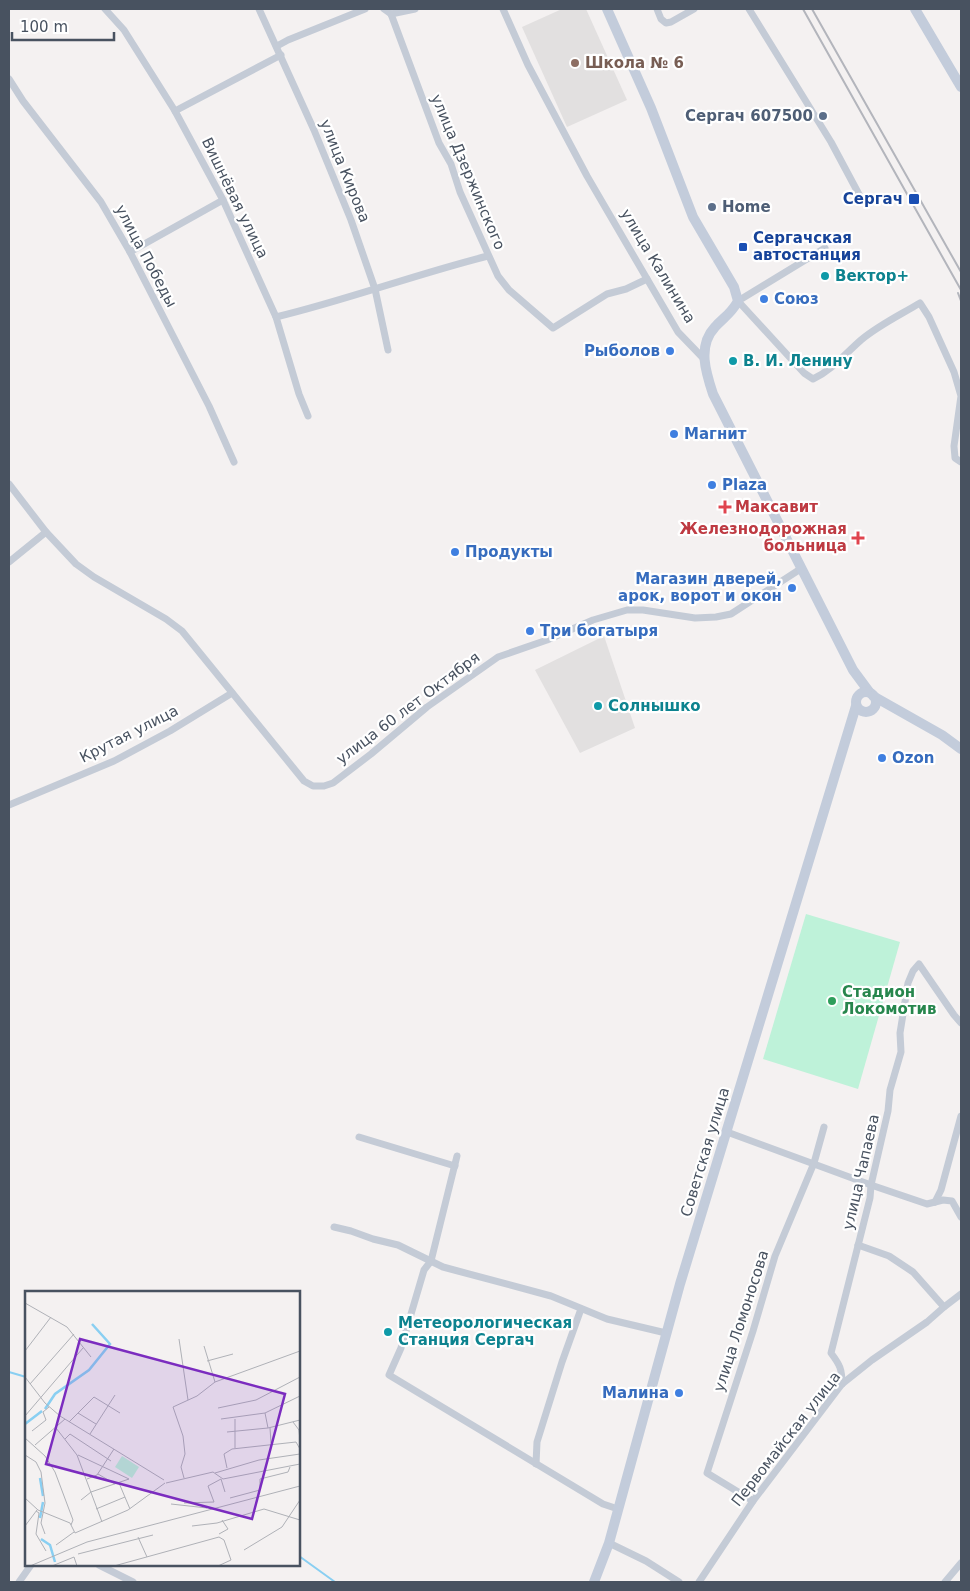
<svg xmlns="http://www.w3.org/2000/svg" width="970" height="1591" viewBox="0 0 970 1591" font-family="'DejaVu Sans',sans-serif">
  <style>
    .education { fill: #e2e0e0 }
    .grass { fill: #bef2d9 }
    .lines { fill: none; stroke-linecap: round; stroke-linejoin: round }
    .stream { stroke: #89cff2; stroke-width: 2 }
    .street { stroke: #c4cbd6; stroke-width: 7 }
    .secondary { stroke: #c3ccdb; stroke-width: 10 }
    .rail { stroke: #b3b5bc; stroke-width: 2 }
    .education-dot { fill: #8d6e63; stroke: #fff; stroke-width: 2 }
    .service-dot { fill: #5c6f8a; stroke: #fff; stroke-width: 2 }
    .transit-dot { fill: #1a4fb4; stroke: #fff; stroke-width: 2 }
    .culture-dot { fill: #0f9aa8; stroke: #fff; stroke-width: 2 }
    .shop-dot { fill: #3f7fe0; stroke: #fff; stroke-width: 2 }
    .health-dot { fill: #e0444e; stroke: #fff; stroke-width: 2 }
    .leisure-dot { fill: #2e9e5b; stroke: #fff; stroke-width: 2 }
    .labels { text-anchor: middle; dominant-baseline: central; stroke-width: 4.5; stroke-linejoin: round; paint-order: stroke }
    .education-label { font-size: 15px; font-weight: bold; fill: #785e54; stroke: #fff; text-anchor: start }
    .service-label { font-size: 15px; font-weight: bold; fill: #4e5e75; stroke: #fff; text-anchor: end }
    .street-label { font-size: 15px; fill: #485260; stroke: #fff }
    .transit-label { font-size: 15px; font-weight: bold; fill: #164399; stroke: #fff; text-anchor: end }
    .culture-label { font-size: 15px; font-weight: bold; fill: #0d838f; stroke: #fff; text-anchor: start }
    .shop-label { font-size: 15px; font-weight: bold; fill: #366cbe; stroke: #fff; text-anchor: start }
    .health-label { font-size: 15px; font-weight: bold; fill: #be3a42; stroke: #fff; text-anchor: start }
    .leisure-label { font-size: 15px; font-weight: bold; fill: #27864d; stroke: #fff; text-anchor: start }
    .inset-river { fill: none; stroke: #89cff2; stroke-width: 2.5 }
    .inset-road { fill: none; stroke: #afb1b7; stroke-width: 1 }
    .view { fill: #7b2cbf; fill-opacity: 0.15; stroke: #7b2cbf; stroke-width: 2.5 }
    .inset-edge { fill: none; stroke: #485260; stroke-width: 2.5 }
  </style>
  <rect width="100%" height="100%" fill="#f4f1f1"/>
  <g class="education">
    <polygon points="562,9 586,9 627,100 567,127 522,27"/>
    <polygon points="604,636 635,728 580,753 535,670"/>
  </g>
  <polygon class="grass" points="806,914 900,942 858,1089 763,1059"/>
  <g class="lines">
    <g class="stream">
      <polyline points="9,1372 26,1377"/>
      <polyline points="299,1556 335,1582"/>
    </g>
    <g class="street">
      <polyline points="105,9 124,30 175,111 223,200 276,317 299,394 308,416"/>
      <polyline points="259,9 314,130 351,220 375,289 388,350"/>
      <polyline points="384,9 391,14 439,143 451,164 460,192 498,276 509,290 553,328 607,294 626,289 647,279"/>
      <polyline points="503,9 528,65 587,176 678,332 704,359"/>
      <polyline points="657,9 661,19 666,23 671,22 694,9"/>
      <polyline points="749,9 831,142 862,200"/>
      <polyline points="391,14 415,9"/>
      <polyline points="277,46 288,40 365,9"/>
      <polyline points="9,79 23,101 101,202 130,252 209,406 234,462"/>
      <polyline points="175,111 281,55"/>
      <path d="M825,248L738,301L804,373L813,379C832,370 845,354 861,340C879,325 900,315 920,303L929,317L954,372L961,396L954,446L955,458L961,462"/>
      <polyline points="130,252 223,200"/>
      <path d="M276,317C347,300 416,274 488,256"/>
      <polyline points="9,484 46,532 76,564 94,577 166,619 182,631 304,781 313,786 324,786 333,783 371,754 427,707 498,657 547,640 593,620 627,610 643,610 695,618 716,617 731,614 802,568"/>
      <polyline points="9,562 46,532"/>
      <polyline points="9,805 114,761 170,731 232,693"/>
      <polyline points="727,1132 871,1185 927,1204 943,1200 952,1201 961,1217"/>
      <polyline points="359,1137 455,1166"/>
      <polyline points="457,1156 431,1261 424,1270 401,1348 389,1375 603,1504 618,1509"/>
      <polyline points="935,1202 941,1190 961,1116"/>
      <polyline points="334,1227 351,1231 373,1239 398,1245 443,1267 551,1296 607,1319 666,1333"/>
      <polyline points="858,1245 889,1256 913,1272 944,1307"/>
      <path d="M842,1384C842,1369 840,1365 831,1353L870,1198L871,1185L888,1111L890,1090L901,1052L900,1033L908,983L913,971L919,964L954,1015L961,1023"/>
      <polyline points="536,1464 537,1442 562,1362 581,1309"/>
      <polyline points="753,1501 707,1473 753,1331 775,1256 814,1163 824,1127"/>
      <polyline points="609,1543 646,1561 679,1582"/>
      <polyline points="99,1565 133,1582"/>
      <polyline points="19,1582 31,1565"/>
      <polyline points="699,1582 753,1501 842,1384 872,1360 927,1322 944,1307 961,1294"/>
      <polyline points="945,1582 961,1563"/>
    </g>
    <g class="secondary">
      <path d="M607,9L651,108L693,217L734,287L738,301C731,314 724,317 715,327C697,346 706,373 713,394L853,670L870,693"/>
      <polyline points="915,9 961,87"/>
      <circle cx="866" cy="702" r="10"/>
      <polyline points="873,696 942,735 961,749"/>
      <polyline points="594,1582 609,1543 680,1284 856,706"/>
    </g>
    <g class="rail">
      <polyline points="803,9 961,290"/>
      <polyline points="812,9 961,272"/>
      <polyline points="958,293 961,301"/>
    </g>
  </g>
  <circle class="education-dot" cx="575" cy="63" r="5"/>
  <g class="service-dot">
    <circle cx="823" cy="116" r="5"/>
    <circle cx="712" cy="207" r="5"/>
  </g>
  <g class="transit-dot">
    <rect x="908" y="193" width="12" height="12" rx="2.5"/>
    <rect x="738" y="242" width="10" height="10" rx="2.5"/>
  </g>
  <g class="culture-dot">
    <circle cx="825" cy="276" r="5"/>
    <circle cx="733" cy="361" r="5"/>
    <circle cx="598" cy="706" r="5"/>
    <circle cx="388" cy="1332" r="5"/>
  </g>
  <g class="shop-dot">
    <circle cx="764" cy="299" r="5"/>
    <circle cx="670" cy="351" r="5"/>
    <circle cx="674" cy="434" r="5"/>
    <circle cx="712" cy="485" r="5"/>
    <circle cx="455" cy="552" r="5"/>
    <circle cx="792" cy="588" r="5"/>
    <circle cx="530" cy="631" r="5"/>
    <circle cx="882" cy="758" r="5"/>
    <circle cx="679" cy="1393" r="5"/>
  </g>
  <g class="health-dot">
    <path d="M722.5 499.5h5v5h5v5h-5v5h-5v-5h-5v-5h5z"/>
    <path d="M855.5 530.5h5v5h5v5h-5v5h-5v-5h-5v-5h5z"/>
  </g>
  <circle class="leisure-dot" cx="832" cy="1001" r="5"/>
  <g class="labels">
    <g class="education-label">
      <text x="585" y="63">Школа № 6</text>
    </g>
    <g class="service-label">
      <text x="813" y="116">Сергач 607500</text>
      <text x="722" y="207" text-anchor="start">Home</text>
    </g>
    <g class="street-label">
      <text transform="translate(345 171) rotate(68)">улица Кирова</text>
      <text transform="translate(468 172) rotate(67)">улица Дзержинского</text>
      <text transform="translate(235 198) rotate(64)">Вишнёвая улица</text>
      <text transform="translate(146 256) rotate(62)">улица Победы</text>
      <text transform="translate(658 266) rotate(59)">улица Калинина</text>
      <text transform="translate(408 708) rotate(-37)">улица 60 лет Октября</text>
      <text transform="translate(129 734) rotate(-27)">Крутая улица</text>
      <text transform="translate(705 1152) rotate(-73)">Советская улица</text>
      <text transform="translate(861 1172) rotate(-77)">улица Чапаева</text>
      <text transform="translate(741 1321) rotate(-72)">улица Ломоносова</text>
      <text transform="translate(786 1439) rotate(-52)">Первомайская улица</text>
    </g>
    <g class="transit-label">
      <text x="903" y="199">Сергач</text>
      <text x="753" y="238" text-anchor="start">Сергачская<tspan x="753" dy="17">автостанция</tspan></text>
    </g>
    <g class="culture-label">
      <text x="835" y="276">Вектор+</text>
      <text x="743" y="361">В. И. Ленину</text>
      <text x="608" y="706">Солнышко</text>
      <text x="398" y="1323">Метеорологическая<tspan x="398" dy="17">Станция Сергач</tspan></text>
    </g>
    <g class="shop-label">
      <text x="774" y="299">Союз</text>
      <text x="660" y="351" text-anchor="end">Рыболов</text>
      <text x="684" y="434">Магнит</text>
      <text x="722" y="485">Plaza</text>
      <text x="465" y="552">Продукты</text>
      <text x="782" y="579" text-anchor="end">Магазин дверей,<tspan x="782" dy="17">арок, ворот и окон</tspan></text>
      <text x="540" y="631">Три богатыря</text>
      <text x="892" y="758">Ozon</text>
      <text x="669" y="1393" text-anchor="end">Малина</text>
    </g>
    <g class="health-label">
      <text x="735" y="507">Максавит</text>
      <text x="847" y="529" text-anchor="end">Железнодорожная<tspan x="847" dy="17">больница</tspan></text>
    </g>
    <g class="leisure-label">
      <text x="842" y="992">Стадион<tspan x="842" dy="17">Локомотив</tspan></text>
    </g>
  </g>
  <g transform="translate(25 1291)">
    <rect width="275" height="275" fill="#f4f1f1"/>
    <path d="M97,165L114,176L107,187L90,176Z" fill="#bef2d9"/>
    <path class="inset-river" d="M20,118L30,103L64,79L85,53L67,33M0,133L17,120M15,187L18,205M15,227L18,211M16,248L25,254L30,271"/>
    <path class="inset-road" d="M0,12L42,36L66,66M154,48L163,109M179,55L190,91M0,60L26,26M182,70L208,63M0,86L20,112L35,125L139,189M5,93L49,43M193,117L231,109L275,86M53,122L71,133M240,122L243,137M0,125L58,57M196,128L240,122L275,105M210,128V157M44,131L69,106L95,122M268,131L274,139L275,150M31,137L52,164L77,231M245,137L246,152M7,140L21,129L18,121L24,116M202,141L243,137L275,129M65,143L90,104M0,147L20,165L30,181L48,229L46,234M40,148L45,143L86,170M10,154L40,128M0,164L11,171L16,181L20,212L16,232L20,243M53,164L104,188M202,177L199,163L207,158L271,151L275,158M190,182L234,169L275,163M73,183L90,193M159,187L156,176L160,163L158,145L148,116L172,105L190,91L275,60M62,188L72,184L89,158M94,192L105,218M141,192L188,181L198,188L275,173M0,207L13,219L45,232L50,242L103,219L140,192M205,207L235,199V188L263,181L265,176M56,209L66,201L104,188M159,212L189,211L183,195L196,188L200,201M146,213L182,217M71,218L100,206M11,220L14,222L11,243L21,260M0,235L12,219M167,235L192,232L239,218L275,229M194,243L203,238L197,229M113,246L122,266M31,254L49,241M219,259L257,236L275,209M53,263L128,244M5,275L62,251L275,195M27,275L49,266L52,275M89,275L194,246M193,275L206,269L199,249L194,246"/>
    <path class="view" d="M55,48L260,103L227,228L21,173Z"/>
    <rect width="275" height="275" class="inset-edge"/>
  </g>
  <rect width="970" height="1591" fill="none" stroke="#485260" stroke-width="20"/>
  <path d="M12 32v8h102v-8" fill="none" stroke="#485260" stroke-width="2.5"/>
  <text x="20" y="32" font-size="15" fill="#485260" stroke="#ffffff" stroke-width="4" paint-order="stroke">100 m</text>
</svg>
